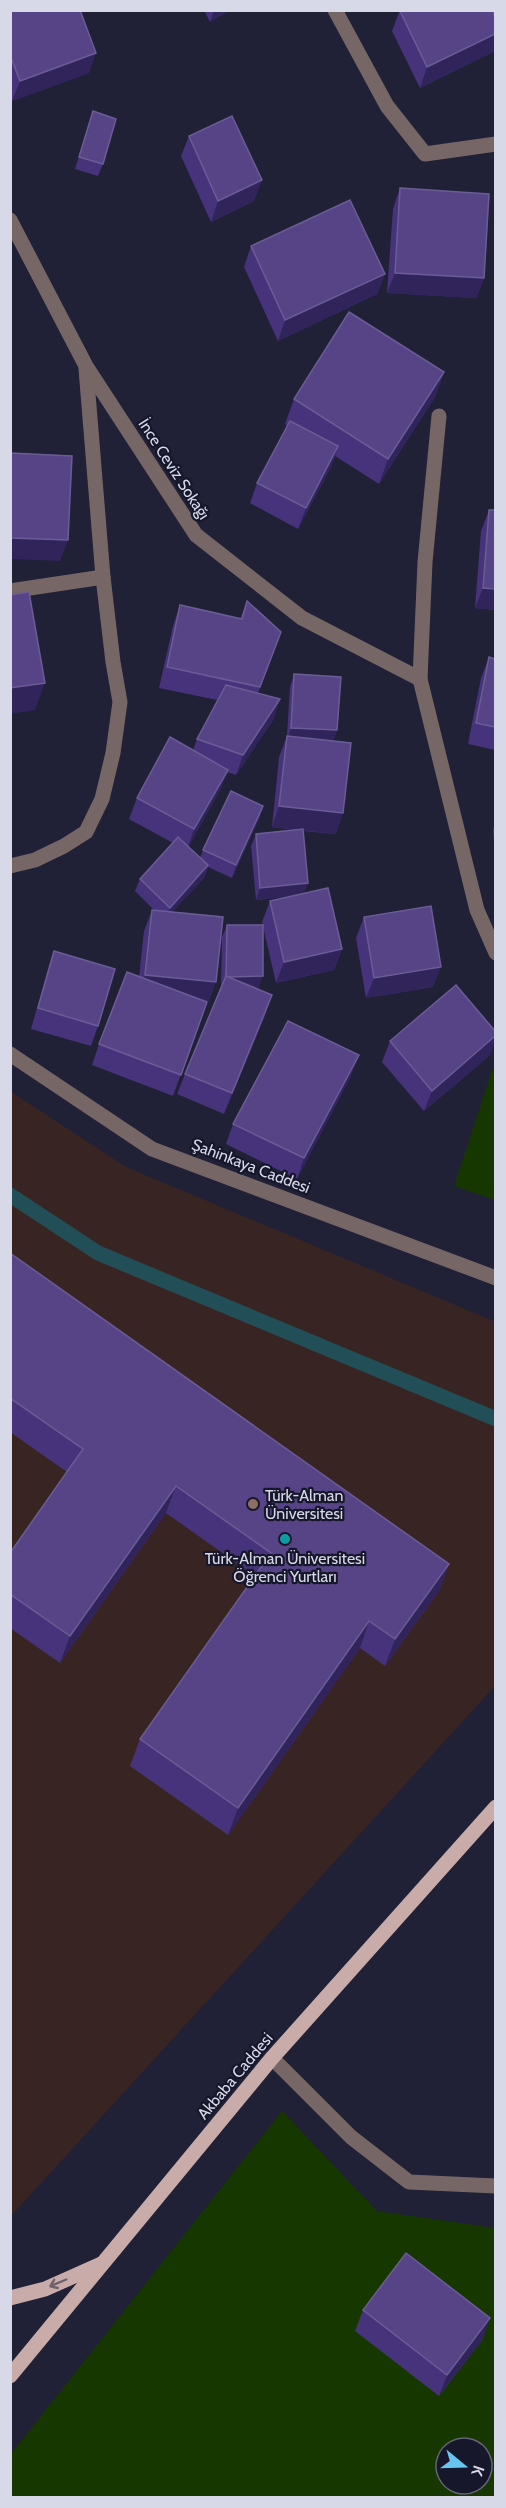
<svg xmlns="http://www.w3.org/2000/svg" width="506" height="2508" viewBox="0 0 506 2508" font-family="Cabin,sans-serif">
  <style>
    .education { fill: #382523 }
    .green { fill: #163700; fill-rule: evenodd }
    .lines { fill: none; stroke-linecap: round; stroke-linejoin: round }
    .stream { stroke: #224e57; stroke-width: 15 }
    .minor { stroke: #766766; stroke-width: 15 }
    .major { stroke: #c9aca9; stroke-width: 15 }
    .wall { fill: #47337b }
    .shaded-wall { fill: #31245b }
    .building { fill: #574487; stroke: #6b5c96; stroke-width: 1.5 }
    .oneway { stroke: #70626a }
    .education-dot { fill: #8d6e63; stroke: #17172c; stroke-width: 2 }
    .culture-dot { fill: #0f9aa8; stroke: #17172c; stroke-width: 2 }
    .labels { text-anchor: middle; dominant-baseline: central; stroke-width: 4.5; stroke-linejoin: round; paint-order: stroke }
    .street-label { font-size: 16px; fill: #d8d9e8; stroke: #17172c }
    .poi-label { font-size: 16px; fill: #d8d9e8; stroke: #17172c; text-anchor: start }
  </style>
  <rect width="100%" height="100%" fill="#202036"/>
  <polygon class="education" points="10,1091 126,1167 496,1322 495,1686 11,2216"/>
  <g class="green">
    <polygon points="495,1061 496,1200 495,1200 454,1186"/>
    <path d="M282,2111L377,2211L495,2228V2497H11L10,2455ZM446,2448H482V2484H446Z"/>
  </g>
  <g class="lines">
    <polyline class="stream" points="10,1195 98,1253 496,1419"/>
    <g class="minor">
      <polyline points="335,10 387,106 425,154 496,144"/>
      <polyline points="10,220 86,366 196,535 302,618 420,679"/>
      <polyline points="439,416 425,562 420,679 477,910 496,953"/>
      <polyline points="10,591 103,577"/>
      <polyline points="10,866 35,860 64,846 86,832 102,799 113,753 120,702 113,662 103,577 86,369"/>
      <polyline points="10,1054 152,1149 496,1278"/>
      <polyline points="272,2058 351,2137 409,2182 496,2186"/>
    </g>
    <g class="major">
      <polyline points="10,2298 45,2289 101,2264"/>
      <polyline points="10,2376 272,2058 496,1807"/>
    </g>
  </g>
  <g class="wall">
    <polygon points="10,10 89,73 12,101 10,97"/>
    <polygon points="204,10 230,10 210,22"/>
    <polygon points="400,10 495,10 495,51 420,88 392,31"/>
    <polygon points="93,111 103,164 98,176 75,169"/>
    <polygon points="189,136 262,180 254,201 211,222 181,156"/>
    <polygon points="400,188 484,278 476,298 387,293 393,209"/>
    <polygon points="251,246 385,274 377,294 278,341 244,267"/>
    <polygon points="444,372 435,397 379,484 335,456 331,467 298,529 250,503 257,483 287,426 285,424 294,399"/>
    <polygon points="489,510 495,510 495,610 475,608 481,531"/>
    <polygon points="247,601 274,652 258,693 280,699 273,720 236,775 227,772 220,790 188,847 200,858 203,850 263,806 259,819 232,878 208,867 204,878 172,912 209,1002 207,1002 173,1096 92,1065 99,1044 139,977 144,931 152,910 155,911 135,891 140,879 173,843 129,819 137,798 193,750 197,739 217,700 159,688 173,626 180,605 240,619"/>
    <polygon points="489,657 495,659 495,750 468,744 481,678"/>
    <polygon points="294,674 337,730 333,741 336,834 303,831 304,893 342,949 334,970 276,983 262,922 270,901 288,897 256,900 251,846 256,834 297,830 272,827 279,757 287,736 290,687"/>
    <polygon points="495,824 495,854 493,830"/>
    <polygon points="364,917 433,987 366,998 356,938"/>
    <polygon points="227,925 258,989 257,989 265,1016 224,1114 177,1094 185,1074 221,987 222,937"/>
    <polygon points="54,951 98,1026 91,1046 31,1029 47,972"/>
    <polygon points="390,1041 490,1055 424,1111 382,1062"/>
    <polygon points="351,1076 297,1179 226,1144 233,1124"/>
    <polygon points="10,1253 449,1564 439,1591 385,1666 360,1648 228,1835 130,1766 140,1739 255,1576 166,1513 60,1663 10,1628 10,1553 67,1472 10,1432"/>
    <polygon points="363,2310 483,2339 439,2396 355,2331"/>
  </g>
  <g class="shaded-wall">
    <polygon points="214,10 230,10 210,22"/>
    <polygon points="495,34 495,51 420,88 427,67"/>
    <polygon points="96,53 89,73 12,101 20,81"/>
    <polygon points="262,180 254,201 211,222 218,201"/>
    <polygon points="395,273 484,278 476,298 387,293"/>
    <polygon points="385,274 377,294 278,341 285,320"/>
    <polygon points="444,372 435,397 379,484 388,459"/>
    <polygon points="338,446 331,467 298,529 306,508"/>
    <polygon points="10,538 68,540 60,561 10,559"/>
    <polygon points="483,588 495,589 495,610 475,608"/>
    <polygon points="45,683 35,710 10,714 10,688"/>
    <polygon points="280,699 273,720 236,775 243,755"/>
    <polygon points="291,728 337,730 333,743 287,740"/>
    <polygon points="228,770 220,790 187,850 194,829"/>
    <polygon points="263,806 259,819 232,878 236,865"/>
    <polygon points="279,806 343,813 336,834 272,827"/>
    <polygon points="208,865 204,878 165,920 170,908"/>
    <polygon points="308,883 303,896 256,900 260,888"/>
    <polygon points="342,949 334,970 276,983 284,962"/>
    <polygon points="441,967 433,987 366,998 374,978"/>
    <polygon points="145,975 216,982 209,1002 137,996"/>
    <polygon points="263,976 258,989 221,989 226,977"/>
    <polygon points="272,995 265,1016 224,1114 232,1093"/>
    <polygon points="495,1036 495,1041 490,1055 424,1111 432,1091"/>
    <polygon points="359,1055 351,1076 297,1179 304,1158"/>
    <polygon points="176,1486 166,1513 60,1663 70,1636"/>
    <polygon points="449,1564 439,1591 385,1666 395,1639"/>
    <polygon points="369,1621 360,1648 228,1835 238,1808"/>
    <polygon points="490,2318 483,2339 439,2396 447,2375"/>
  </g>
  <g class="building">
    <polygon points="10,10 80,10 96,53 20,81 10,55"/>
    <polygon points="493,10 495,17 495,34 427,67 400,11"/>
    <polygon points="93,111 116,119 103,164 79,157"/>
    <polygon points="232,116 262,180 218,201 189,136"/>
    <polygon points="400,188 489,194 484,278 395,273"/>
    <polygon points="350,200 385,274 285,320 251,246"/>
    <polygon points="349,312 444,372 388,459 294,399"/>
    <polygon points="290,421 338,446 306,508 257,483"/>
    <polygon points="10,453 72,456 68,540 10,538"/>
    <polygon points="489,510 495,510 495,589 483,588"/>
    <polygon points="29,592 45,683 10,688 10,595"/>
    <polygon points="247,601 281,632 260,687 167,667 180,605 242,619"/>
    <polygon points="489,657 495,659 495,727 476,723"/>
    <polygon points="294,674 341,677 337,730 291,728"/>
    <polygon points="226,685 280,699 243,755 197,739"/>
    <polygon points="287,736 351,743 343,813 279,806"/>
    <polygon points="170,737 228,770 194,829 137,798"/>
    <polygon points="231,791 263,806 236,865 203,850"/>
    <polygon points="303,829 308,883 260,888 256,834"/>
    <polygon points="178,837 208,865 170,908 140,879"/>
    <polygon points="328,888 342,949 284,962 270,901"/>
    <polygon points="431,906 441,967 374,978 364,917"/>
    <polygon points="152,910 223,917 216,982 145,975"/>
    <polygon points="227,925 263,925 263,976 228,977 226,976 226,977"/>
    <polygon points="54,951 115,969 98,1026 38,1008"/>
    <polygon points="127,972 207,1002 181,1075 99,1044"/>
    <polygon points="226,976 272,995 232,1093 185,1074"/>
    <polygon points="456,985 495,1031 495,1036 432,1091 390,1041"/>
    <polygon points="288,1021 359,1055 304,1158 233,1124"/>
    <polygon points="10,1253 449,1564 395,1639 369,1621 238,1808 140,1739 271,1553 176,1486 70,1636 10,1594 10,1553 83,1449 10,1398"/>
    <polygon points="406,2253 490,2318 447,2375 363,2310"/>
  </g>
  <defs><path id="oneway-shaft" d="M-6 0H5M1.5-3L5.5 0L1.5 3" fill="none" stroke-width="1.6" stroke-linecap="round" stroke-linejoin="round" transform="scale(1.5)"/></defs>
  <use class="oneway" href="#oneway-shaft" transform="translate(58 2283) rotate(157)"/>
  <circle class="education-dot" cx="253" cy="1504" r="6"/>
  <circle class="culture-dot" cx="285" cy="1539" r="6"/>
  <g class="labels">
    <g class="street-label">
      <text transform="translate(174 469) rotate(57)">İnce Ceviz Sokağı</text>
      <text transform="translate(251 1166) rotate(21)">Şahinkaya Caddesi</text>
      <text transform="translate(235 2076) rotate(-50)">Akbaba Caddesi</text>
    </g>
    <g class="poi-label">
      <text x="265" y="1495">Türk-Alman<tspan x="265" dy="18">Üniversitesi</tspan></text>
      <text x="285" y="1558" text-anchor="middle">Türk-Alman Üniversitesi<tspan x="285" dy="18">Öğrenci Yurtları</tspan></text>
    </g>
  </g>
  <rect width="506" height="2508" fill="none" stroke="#d8d9e8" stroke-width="24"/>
  <g transform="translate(464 2466) rotate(109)"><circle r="28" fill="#17172c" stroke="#646577" stroke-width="1.5"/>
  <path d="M0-4.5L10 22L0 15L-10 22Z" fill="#67c4ef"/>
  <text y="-9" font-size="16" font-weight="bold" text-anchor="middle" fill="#d8d9e8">K</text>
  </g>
</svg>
